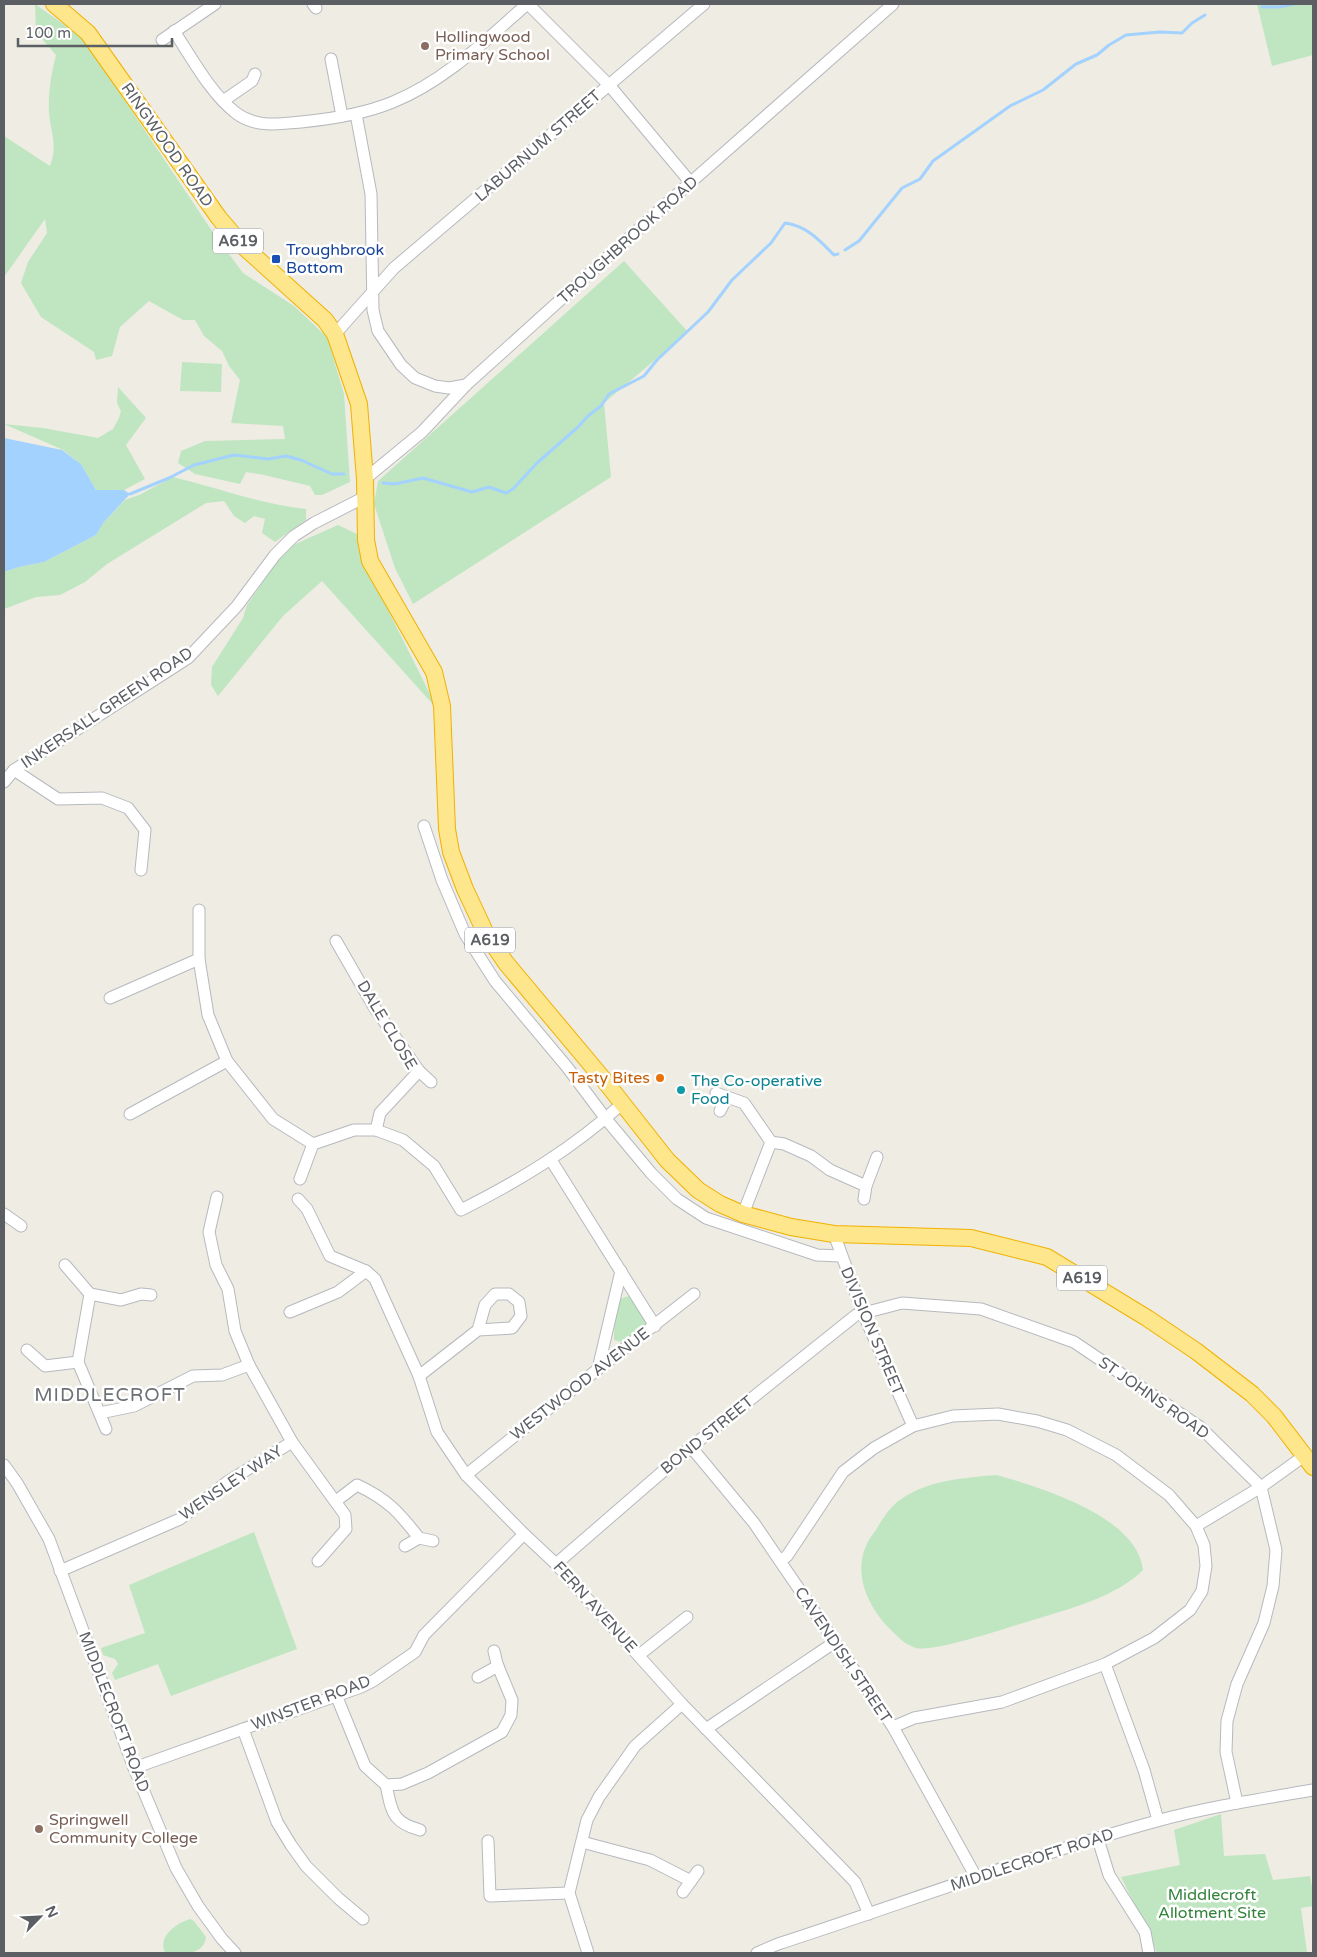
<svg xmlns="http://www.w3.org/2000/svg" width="1317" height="1957" viewBox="0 0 1317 1957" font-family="'Varela Round',sans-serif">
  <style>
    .green { fill: #bfe6c1 }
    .water { fill: #a3d2ff }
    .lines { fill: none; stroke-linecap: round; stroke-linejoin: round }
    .stream { stroke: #a3d2ff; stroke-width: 3 }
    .minor-casing { stroke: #b6b9be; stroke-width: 13 }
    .highway-casing { stroke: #f2b100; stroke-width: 18 }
    .minor { stroke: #fff; stroke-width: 11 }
    .highway { stroke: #fde68b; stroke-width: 16 }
    .education-dot { fill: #8d6e63; stroke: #fff; stroke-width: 2 }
    .transit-dot { fill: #1a4fb4; stroke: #fff; stroke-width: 2 }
    .food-dot { fill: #e8710a; stroke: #fff; stroke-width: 2 }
    .culture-dot { fill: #0f9aa8; stroke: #fff; stroke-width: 2 }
    .labels { text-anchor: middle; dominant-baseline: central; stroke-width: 5; stroke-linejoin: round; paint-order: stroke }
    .shield { fill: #fff; stroke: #8c8f92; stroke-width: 1 }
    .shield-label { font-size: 15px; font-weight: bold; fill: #5b5f64 }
    .education-label { font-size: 16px; fill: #785e54; stroke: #fff; text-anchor: start }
    .street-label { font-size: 16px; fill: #5b5f64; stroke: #fff }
    .transit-label { font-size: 16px; fill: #164399; stroke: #fff; text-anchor: start }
    .food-label { font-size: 16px; fill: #c56008; stroke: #fff; text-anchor: end }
    .culture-label { font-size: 16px; fill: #0d838f; stroke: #fff; text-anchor: start }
    .park-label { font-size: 16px; fill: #33833b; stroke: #fff }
    .quarter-label { font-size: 19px; letter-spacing: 1px; fill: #6c7176; stroke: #fff }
  </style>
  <rect width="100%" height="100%" fill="#eeece3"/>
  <g class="green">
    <path d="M35,4L83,38L210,228L243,273L294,306L327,337L344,394L350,482L322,495H315L310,486L264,475L246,472L240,484L195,474L178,463L181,451L205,441L285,439L283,426L231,423L240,380L229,366L222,351L204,336L195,320H183L149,301L120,327L112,356L96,360L94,352L41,317L21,283L28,262L47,233L45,219L4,277V136L50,166C58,146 51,134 49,113C48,93 51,75 56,55L36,32Z"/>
    <polygon points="1257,4 1313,4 1313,55 1272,66"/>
    <polygon points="624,261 688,332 604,403 611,477 413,604 395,568 374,504 378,481"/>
    <polygon points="182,362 222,364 221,392 180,391"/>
    <polygon points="118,387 146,418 126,445 145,479 124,490 96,490 81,464 63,450 4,424 43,428 98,438 113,429 119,418 121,411 117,403"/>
    <path d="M173,477C218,488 260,504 306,509V520L275,542L262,533L265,519L254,516L245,523L234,516L224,501L206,503L107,564L85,582L60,595L36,597L4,609V572L19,567L44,562L96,535L104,522L125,500L139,495Z"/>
    <polygon points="338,525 357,534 372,578 438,710 322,581 283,616 218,696 211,685 212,667 243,618 247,605 283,552 291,546"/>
    <path d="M629,1296L636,1304L646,1321L645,1327L625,1343L614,1340C614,1332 615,1310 618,1302C620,1298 625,1297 629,1296Z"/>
    <path d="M997,1475C1041,1488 1137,1516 1143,1570C1116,1597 1069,1609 1033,1620C1012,1626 934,1653 916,1648C905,1645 897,1636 889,1628C869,1608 853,1575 866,1546C868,1540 872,1535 876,1530C881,1521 888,1510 896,1503C924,1480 963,1478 997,1475Z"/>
    <polygon points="254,1532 297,1649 171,1696 158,1664 115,1680 112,1673 118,1664 115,1659 103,1655 101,1648 145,1633 129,1585"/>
    <polygon points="1221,1814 1224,1856 1265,1854 1273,1880 1310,1876 1313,1892 1313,1906 1301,1908 1307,1953 1157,1953 1150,1935 1121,1877 1180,1865 1174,1830"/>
    <path d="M190,1919L194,1921L206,1937C204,1957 179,1953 165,1953C158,1936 175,1924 190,1919Z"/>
  </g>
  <polygon class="water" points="4,438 62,450 81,464 96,490 124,490 130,494 104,522 96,535 44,562 19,567 4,572"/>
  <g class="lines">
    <g class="stream">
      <polyline points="1262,7 1279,7 1294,4"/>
      <polyline points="845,250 859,241 902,188 920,179 933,161 1010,106 1043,90 1076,64 1097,55 1109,45 1126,35 1160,32 1182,33 1192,23 1205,15"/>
      <path d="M383,483L395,484L423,478L472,492L489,487L506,493L513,489L537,463L578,427L589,415L601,406L609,394L644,376L657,360L708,312L732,280L771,243L785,223C807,226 819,240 834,255L838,254"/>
      <polyline points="130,494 169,478 194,465 234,455 268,459 286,456 301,460 332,474 344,474"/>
    </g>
    <g class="minor-casing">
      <g id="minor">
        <polyline points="313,4 316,8"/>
        <polyline points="528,4 609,85 691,183"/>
        <path d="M174,31C191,57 211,94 236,113C256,128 278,124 301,122C332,119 364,114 393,102C445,81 486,40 527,4"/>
        <polyline points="162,40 215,4"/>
        <polyline points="331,59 342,116"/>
        <polyline points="223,101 252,81 255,74"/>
        <polyline points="356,114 371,194 373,310 378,331 401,365 415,378 435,386 449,388 466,385"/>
        <polyline points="335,334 394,268 704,4"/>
        <polyline points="365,479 422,432 466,385 682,190 893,4"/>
        <polyline points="14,770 58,799 102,798 128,808 145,830 141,870"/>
        <polyline points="4,782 14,770 188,658 237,606 275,555 294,536 314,523 365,497"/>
        <polyline points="424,826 442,880 465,934 495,981 567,1067 606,1119 651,1173 677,1199 706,1218 817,1255 840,1256"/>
        <polyline points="199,910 199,959 208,1015 227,1061 273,1119 313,1144"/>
        <polyline points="336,941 374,1007 419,1071 380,1113 376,1130"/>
        <polyline points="110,998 199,959"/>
        <polyline points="419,1071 431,1082"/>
        <polyline points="716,1093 744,1103 771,1142"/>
        <polyline points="720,1111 727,1097"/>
        <polyline points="130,1114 227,1061"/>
        <polyline points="771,1142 784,1144 811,1156 830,1170 866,1186"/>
        <polyline points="551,1160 655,1326"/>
        <path d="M300,1179L313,1144L354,1130H376L403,1140L434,1166L461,1210C521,1180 573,1148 623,1103"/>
        <polyline points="217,1197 209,1232 216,1265 228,1289 235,1331 249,1365 292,1442 345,1515 346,1529 318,1561"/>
        <polyline points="298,1199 307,1209 330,1256 366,1271 375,1279 419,1376 437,1432 466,1475 524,1534 556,1564 682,1704 855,1882 869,1914"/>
        <polyline points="864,1199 866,1186 877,1157"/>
        <polyline points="4,1214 21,1226"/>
        <polyline points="743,1214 771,1142"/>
        <polyline points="834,1234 863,1313 913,1426"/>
        <polyline points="65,1265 90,1294"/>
        <polyline points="290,1312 338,1292 366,1271"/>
        <polyline points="27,1350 45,1366 78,1362"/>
        <polyline points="598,1369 621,1271"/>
        <polyline points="419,1376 478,1330 485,1305 495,1294 509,1294 519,1302 521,1316 512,1328 478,1330"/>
        <polyline points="100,1413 134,1406 193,1376 222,1375 249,1365"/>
        <polyline points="106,1429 78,1362 90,1294 121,1300 141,1294 151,1295"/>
        <polyline points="691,1447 754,1523 893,1727 976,1877"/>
        <polyline points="4,1465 17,1483 49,1539 134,1768 176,1868 198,1906 222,1939 235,1953"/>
        <polyline points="466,1475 598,1369 694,1294"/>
        <path d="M336,1501L357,1485C387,1499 399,1512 419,1538"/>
        <polyline points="1196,1526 1261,1487 1304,1456"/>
        <polyline points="405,1546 419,1538 433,1541"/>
        <polyline points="780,1561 787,1556 843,1472 874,1448 913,1426 953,1416 998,1414 1037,1421 1067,1430 1116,1455 1169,1495 1196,1526 1204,1545 1206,1566 1202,1591 1190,1610 1154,1638 1105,1664 1002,1702 914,1718 893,1727"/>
        <polyline points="556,1564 691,1447 856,1315 902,1303 981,1309 1074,1342 1200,1427 1261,1487 1276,1550 1273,1586 1264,1623 1237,1684 1227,1721 1226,1752 1237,1803"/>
        <polyline points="60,1571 180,1519 227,1482 292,1442"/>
        <polyline points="639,1655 687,1617"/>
        <polyline points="1105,1664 1144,1770 1158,1820"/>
        <polyline points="478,1677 498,1666"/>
        <polyline points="336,1695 365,1766 386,1785 402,1784 428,1773 502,1732 511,1715 512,1700 497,1664 494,1651"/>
        <polyline points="243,1729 277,1822 291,1845 306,1866 338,1898 363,1919"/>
        <polyline points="706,1729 835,1642"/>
        <polyline points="134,1768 361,1687 373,1681 415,1652 424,1635 524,1534"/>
        <path d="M386,1785C392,1811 391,1822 420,1830"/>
        <polyline points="1098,1839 1109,1875 1145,1932 1149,1953"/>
        <polyline points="488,1841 490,1896 569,1893"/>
        <polyline points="582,1842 650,1860 691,1881"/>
        <polyline points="683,1892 698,1871"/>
        <polyline points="588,1953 569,1893 587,1820 599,1797 635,1746 682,1704"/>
        <path d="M757,1953L778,1944C904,1903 1029,1856 1157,1821C1208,1807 1261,1799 1313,1790"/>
      </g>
    </g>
    <g class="highway-casing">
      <polyline id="highway" points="54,4 88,33 219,218 243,246 325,320 335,334 359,404 365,479 366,540 370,561 434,672 442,706 447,829 451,852 465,889 486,934 506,963 604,1080 667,1160 698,1190 720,1204 743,1214 791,1227 834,1234 971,1238 1047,1257 1147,1318 1196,1351 1252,1394 1274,1416 1313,1467"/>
    </g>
    <use href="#minor" class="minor"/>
    <use href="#highway" class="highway"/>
  </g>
  <g class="education-dot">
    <circle cx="425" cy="46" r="5"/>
    <circle cx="39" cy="1829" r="5"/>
  </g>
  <rect class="transit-dot" x="271" y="254" width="10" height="10" rx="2.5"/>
  <circle class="food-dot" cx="660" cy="1078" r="5"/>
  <circle class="culture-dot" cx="681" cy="1090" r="5"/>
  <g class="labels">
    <g class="shield">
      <rect x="213" y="228.5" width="50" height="25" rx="4"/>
      <rect x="465" y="927.5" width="50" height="25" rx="4"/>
      <rect x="1057" y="1265.5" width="50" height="25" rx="4"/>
    </g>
    <g class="shield-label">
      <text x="238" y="241">A619</text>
      <text x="490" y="940">A619</text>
      <text x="1082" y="1278">A619</text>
    </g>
    <g class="education-label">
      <text x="435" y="37">Hollingwood<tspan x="435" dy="18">Primary School</tspan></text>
      <text x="49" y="1820">Springwell<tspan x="49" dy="18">Community College</tspan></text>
    </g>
    <g class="street-label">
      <text transform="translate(167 145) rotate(55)">RINGWOOD ROAD</text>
      <text transform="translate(538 146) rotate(-41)">LABURNUM STREET</text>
      <text transform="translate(628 240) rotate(-42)">TROUGHBROOK ROAD</text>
      <text transform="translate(107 708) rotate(-34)">INKERSALL GREEN ROAD</text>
      <text transform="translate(387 1025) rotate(59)">DALE CLOSE</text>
      <text transform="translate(872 1331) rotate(67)">DIVISION STREET</text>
      <text transform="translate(580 1384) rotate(-38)">WESTWOOD AVENUE</text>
      <text transform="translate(1154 1398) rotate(35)">ST JOHNS ROAD</text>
      <text transform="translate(707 1435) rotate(-39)">BOND STREET</text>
      <text transform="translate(231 1483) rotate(-34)">WENSLEY WAY</text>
      <text transform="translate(595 1607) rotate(48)">FERN AVENUE</text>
      <text transform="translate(843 1655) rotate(56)">CAVENDISH STREET</text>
      <text transform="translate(311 1703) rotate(-21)">WINSTER ROAD</text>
      <text transform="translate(114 1712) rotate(69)">MIDDLECROFT ROAD</text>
      <text transform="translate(1032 1860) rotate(-18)">MIDDLECROFT ROAD</text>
    </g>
    <g class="transit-label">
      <text x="286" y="250">Troughbrook<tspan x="286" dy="18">Bottom</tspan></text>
    </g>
    <g class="food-label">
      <text x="650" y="1078">Tasty Bites</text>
    </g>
    <g class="culture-label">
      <text x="691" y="1081">The Co-operative<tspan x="691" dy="18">Food</tspan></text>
    </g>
    <g class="park-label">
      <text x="1212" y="1895">Middlecroft<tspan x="1212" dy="18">Allotment Site</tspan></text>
    </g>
    <g class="quarter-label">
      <text x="110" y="1395">MIDDLECROFT</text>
    </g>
  </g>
  <rect width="1317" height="1957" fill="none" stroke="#5b5f64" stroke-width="10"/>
  <g transform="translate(40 1917) rotate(66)" stroke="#ffffff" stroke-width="4" paint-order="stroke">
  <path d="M0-4L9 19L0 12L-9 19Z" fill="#5b5f64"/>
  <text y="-8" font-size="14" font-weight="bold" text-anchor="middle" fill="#5b5f64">N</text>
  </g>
  <path d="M18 38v8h154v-8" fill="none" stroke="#5b5f64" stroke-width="2.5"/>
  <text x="25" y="38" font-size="15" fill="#5b5f64" stroke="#ffffff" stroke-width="4" paint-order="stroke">100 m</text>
</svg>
